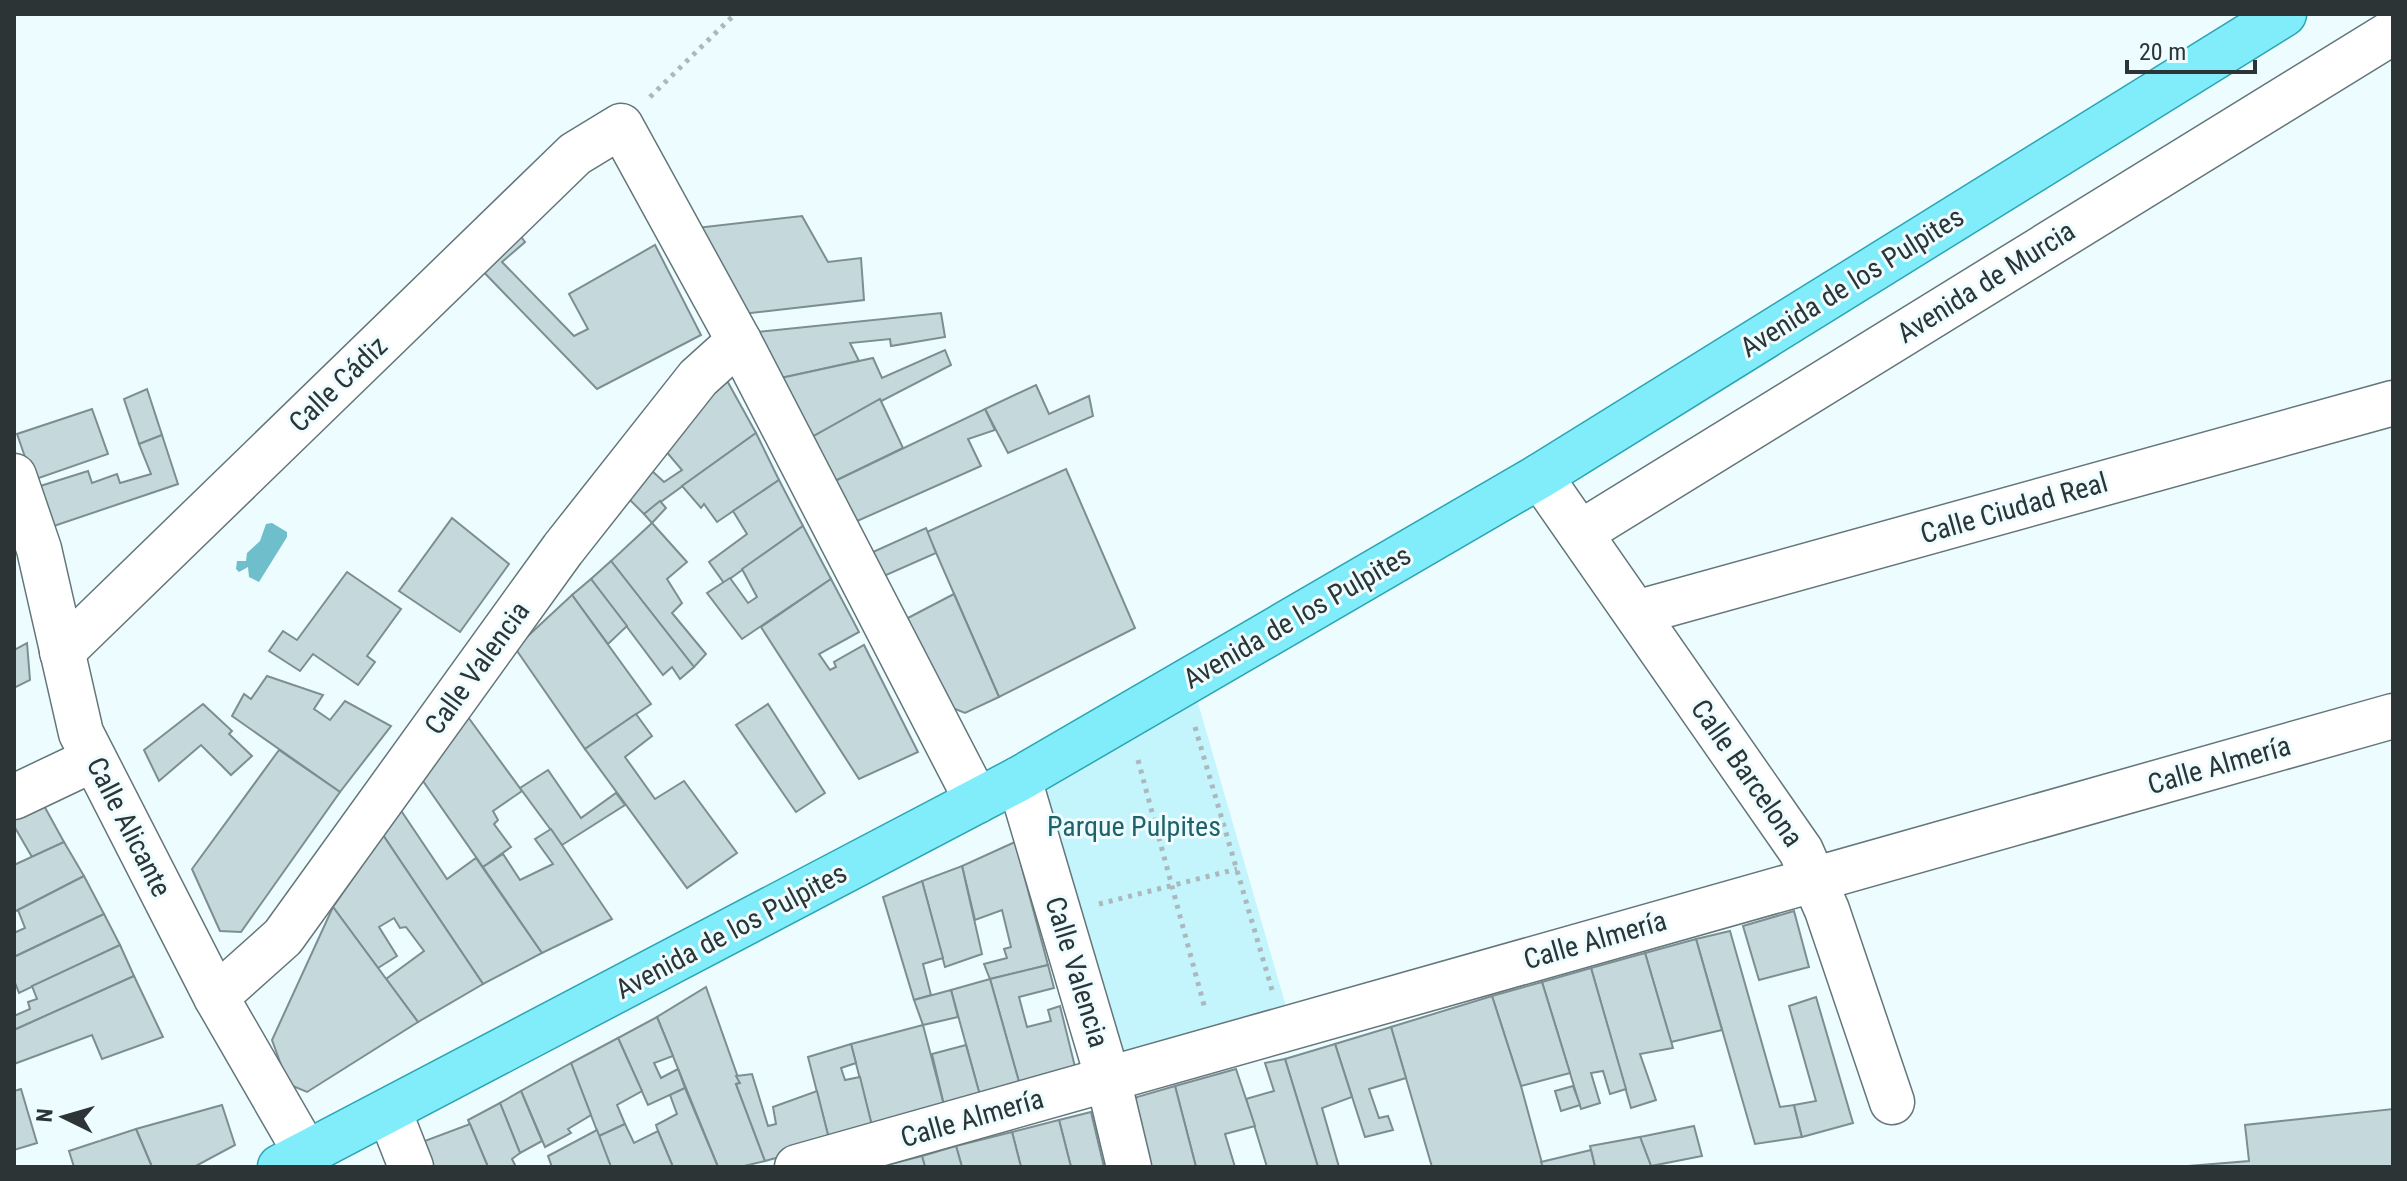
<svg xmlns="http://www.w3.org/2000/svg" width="2407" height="1181" viewBox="0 0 2407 1181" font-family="'Roboto Condensed',sans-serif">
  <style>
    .green { fill: #c4f4fc }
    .water { fill: #6ebfcb }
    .building { fill: #c5d9dd; stroke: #7c8e91; stroke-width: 2 }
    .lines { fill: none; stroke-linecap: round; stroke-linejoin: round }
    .minor-casing { stroke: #647679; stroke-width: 47 }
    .major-casing { stroke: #2da4b3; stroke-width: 47 }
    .path { stroke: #acb9bc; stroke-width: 5; stroke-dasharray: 4 6; stroke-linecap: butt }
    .minor { stroke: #fff; stroke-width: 44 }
    .major { stroke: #82edfa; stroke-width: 44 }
    .labels { text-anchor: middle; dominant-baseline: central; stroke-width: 6; stroke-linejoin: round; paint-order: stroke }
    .street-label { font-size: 28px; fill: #2c3435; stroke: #ecfcff }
    .park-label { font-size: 28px; fill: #1f626b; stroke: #ecfcff }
  </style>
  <rect width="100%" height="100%" fill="#ecfcff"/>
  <polygon class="green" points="1191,679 1292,1027 1108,1079 1019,779"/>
  <polygon class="water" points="272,523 287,532 287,537 259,582 249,577 248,567 239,572 236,569 237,561 246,561 247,553 260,541 266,524"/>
  <g class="building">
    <polygon points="802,216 828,262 861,258 864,300 742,314 696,228"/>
    <polygon points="511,223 525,242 502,262 574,336 588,329 569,294 655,245 701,335 597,389 473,261"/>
    <polygon points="941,313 945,337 891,346 890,339 850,343 859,361 781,378 757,332"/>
    <polygon points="945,350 951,365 812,437 781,378 873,358 882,378"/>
    <polygon points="725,377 756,433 644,514 628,498 650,469 664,482 682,470 664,449"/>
    <polygon points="1036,385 1049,414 1089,396 1093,416 1008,453 985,409"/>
    <polygon points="147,389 162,435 139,444 124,399"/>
    <polygon points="880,399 903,448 835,481 812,437"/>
    <polygon points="92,409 108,454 33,480 17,434"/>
    <polygon points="985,409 995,430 968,439 981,466 855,522 835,481"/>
    <polygon points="756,433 779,480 717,522 704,504 701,508 682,486"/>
    <polygon points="162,435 178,484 48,528 34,488 88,471 92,483 117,474 120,483 151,474 139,444"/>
    <polygon points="1066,469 1135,628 999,697 927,532"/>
    <polygon points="779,480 803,526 724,583 709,562 747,534 733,511"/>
    <polygon points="660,501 666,508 652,523 644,514"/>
    <polygon points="452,518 509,564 460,632 399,591"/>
    <polygon points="652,523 687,562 667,579 682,603 672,613 706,654 694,667 611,561"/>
    <polygon points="803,526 831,579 742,639 707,593 730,578 748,603 757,597 742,569"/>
    <polygon points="926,528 936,553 884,576 873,552"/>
    <polygon points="611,561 694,667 680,679 672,667 663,675 591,579"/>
    <polygon points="347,572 401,609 367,656 375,662 358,685 313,654 300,671 269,651 283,631 297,640"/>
    <polygon points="591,579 627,626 608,644 572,595"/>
    <polygon points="831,579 859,632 819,654 830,670 836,667 834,662 864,645 918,752 859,779 761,627"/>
    <polygon points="954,594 999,697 965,713 950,707 904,620"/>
    <polygon points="572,595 651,704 585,749 515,648"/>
    <polygon points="27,643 30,680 14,688 14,650"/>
    <polygon points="267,676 323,695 314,709 330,720 345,701 391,726 340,792 232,716 244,694 251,699"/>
    <polygon points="203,704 232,731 229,734 252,756 231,775 201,745 159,781 144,750"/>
    <polygon points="768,704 825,793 796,812 736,725"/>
    <polygon points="636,714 652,736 625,757 655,799 684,781 737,853 687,888 585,749"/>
    <polygon points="468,717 522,791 493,811 498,820 494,824 511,847 483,867 423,781"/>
    <polygon points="279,750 340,792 241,932 220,931 192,869"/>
    <polygon points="548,770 581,818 616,793 625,805 562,845 520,788"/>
    <polygon points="37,793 64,842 32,857 14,826 14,806"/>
    <polygon points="400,809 447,879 476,858 542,953 483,984 383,835"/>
    <polygon points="551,829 612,919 542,953 483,867 503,854 520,880 553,864 535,839"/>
    <polygon points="383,835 483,984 418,1022 386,979 424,951 406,927 400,928 394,918 379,927 397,956 378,968 333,907"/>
    <polygon points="64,842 84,876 14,912 14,865"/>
    <polygon points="1015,842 1048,965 990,979 984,964 1007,958 1004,949 1011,947 1002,910 975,920 962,866"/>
    <polygon points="962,866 982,954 945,967 922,881"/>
    <polygon points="84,876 104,914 14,957 14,933 25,928 18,910"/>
    <polygon points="922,881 943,958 923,964 931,995 914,1000 883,897"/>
    <polygon points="333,907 418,1022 307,1092 288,1084 272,1040"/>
    <polygon points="1794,911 1809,967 1759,980 1743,926"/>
    <polygon points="104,914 120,945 19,993 14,980 14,957"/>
    <polygon points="1730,931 1780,1107 1794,1105 1802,1137 1755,1144 1696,939"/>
    <polygon points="1696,939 1722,1030 1671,1042 1645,953"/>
    <polygon points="120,945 134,976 14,1030 14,1016 30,1009 28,1002 37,999 32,986"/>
    <polygon points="1645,953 1673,1048 1640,1054 1656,1100 1631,1108 1591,968"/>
    <polygon points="1048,965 1054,988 1019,997 1027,1027 1051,1021 1048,1010 1060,1006 1077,1075 1021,1089 990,979"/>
    <polygon points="1591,968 1626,1089 1610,1094 1603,1071 1591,1073 1600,1103 1581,1109 1542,982"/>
    <polygon points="134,976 163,1037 102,1059 92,1035 14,1064 14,1030"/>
    <polygon points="990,979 1021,1089 981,1099 951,990"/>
    <polygon points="1542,982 1570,1073 1521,1086 1492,996"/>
    <polygon points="706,987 740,1083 736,1084 765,1161 740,1167 718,1167 657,1017"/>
    <polygon points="951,990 958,1017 923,1025 914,1000"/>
    <polygon points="1492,996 1521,1086 1543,1167 1432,1167 1391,1027"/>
    <polygon points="1816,997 1853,1123 1802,1137 1794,1105 1816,1101 1789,1006"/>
    <polygon points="657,1017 673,1056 654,1063 661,1078 678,1069 685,1088 648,1105 618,1038"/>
    <polygon points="923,1025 945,1109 873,1130 851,1044"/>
    <polygon points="1391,1027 1406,1078 1369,1089 1379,1118 1388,1116 1393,1130 1365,1137 1335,1044"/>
    <polygon points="618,1038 642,1091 617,1105 625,1124 599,1136 571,1063"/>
    <polygon points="851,1044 856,1063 841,1068 845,1080 860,1077 873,1130 830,1143 808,1057"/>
    <polygon points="1335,1044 1352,1097 1322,1108 1339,1167 1318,1167 1285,1059"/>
    <polygon points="966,1045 981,1099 945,1109 932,1054"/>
    <polygon points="1285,1059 1318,1167 1267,1167 1246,1099 1274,1091 1265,1063"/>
    <polygon points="571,1063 591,1115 568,1129 571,1133 545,1147 521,1091"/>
    <polygon points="1236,1069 1255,1126 1225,1134 1235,1167 1196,1167 1175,1086"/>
    <polygon points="752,1074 768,1126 776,1124 773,1107 817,1091 830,1143 765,1161 736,1084 740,1083 736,1076"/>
    <polygon points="1175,1086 1196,1167 1137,1167 1124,1119 1137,1097"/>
    <polygon points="1573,1086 1580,1105 1561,1111 1555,1091"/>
    <polygon points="685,1088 718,1167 673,1167 658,1131 656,1125 677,1114 670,1095"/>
    <polygon points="21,1089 37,1143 14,1150 14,1091"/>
    <polygon points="521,1091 542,1141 520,1153 500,1103"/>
    <polygon points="500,1103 520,1153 512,1159 516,1167 488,1167 468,1120"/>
    <polygon points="222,1105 235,1145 194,1167 152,1167 136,1129"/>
    <polygon points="2393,1109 2393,1167 2176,1167 2249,1161 2245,1125"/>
    <polygon points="1091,1112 1104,1167 1071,1167 1059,1120"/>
    <polygon points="1059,1120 1071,1167 1021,1167 1012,1132"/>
    <polygon points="470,1124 488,1167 424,1167 414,1145"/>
    <polygon points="625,1124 634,1143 658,1131 673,1167 611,1167 599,1136"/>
    <polygon points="1694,1126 1702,1156 1651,1166 1640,1137"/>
    <polygon points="136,1129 152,1167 74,1167 69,1151"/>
    <polygon points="597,1130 611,1167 552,1167 548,1156"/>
    <polygon points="1012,1132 1021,1167 962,1167 956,1146"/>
    <polygon points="1640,1137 1651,1166 1595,1167 1590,1146"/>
    <polygon points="956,1146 962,1167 925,1167 922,1156"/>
    <polygon points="1591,1150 1595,1167 1543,1167 1541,1162"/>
    <polygon points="922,1156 925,1167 879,1167"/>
  </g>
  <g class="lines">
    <g class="minor-casing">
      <g id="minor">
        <polyline points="14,476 39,549 81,733 216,997 306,1153"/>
        <polyline points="1540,476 1801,851 1827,910 1892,1102"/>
        <polyline points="1580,533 2393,32"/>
        <polyline points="1636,613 2393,403"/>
        <polyline points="62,652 575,154 621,126 739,341 977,801"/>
        <polyline points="1019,779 1108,1079 1129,1167"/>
        <polyline points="14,797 94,759"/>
        <polyline points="216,997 283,937 563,549 698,378 739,341"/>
        <polyline points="389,1111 411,1167"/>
        <polyline points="797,1167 2393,716"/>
      </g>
    </g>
    <g class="major-casing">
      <polyline id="major" points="280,1167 1019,779 1540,476 2284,14"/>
    </g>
    <g class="path">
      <polyline points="650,97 735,14"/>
      <polyline points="1195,727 1272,990"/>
      <polyline points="1138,760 1205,1009"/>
      <polyline points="1099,904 1237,869"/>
    </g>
    <use href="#minor" class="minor"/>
    <use href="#major" class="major"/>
  </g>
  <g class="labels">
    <g class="street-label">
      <text transform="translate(1852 282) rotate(-32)">Avenida de los Pulpites</text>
      <text transform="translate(1986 282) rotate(-32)">Avenida de Murcia</text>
      <text transform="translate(338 384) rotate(-44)">Calle Cádiz</text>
      <text transform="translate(2014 508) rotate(-16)">Calle Ciudad Real</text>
      <text transform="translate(1297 617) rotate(-30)">Avenida de los Pulpites</text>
      <text transform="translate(477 668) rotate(-54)">Calle Valencia</text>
      <text transform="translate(2219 765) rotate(-16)">Calle Almería</text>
      <text transform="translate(1747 773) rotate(55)">Calle Barcelona</text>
      <text transform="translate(129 827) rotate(63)">Calle Alicante</text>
      <text transform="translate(731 931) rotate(-28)">Avenida de los Pulpites</text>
      <text transform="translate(1595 940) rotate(-16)">Calle Almería</text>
      <text transform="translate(1077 972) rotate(73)">Calle Valencia</text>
      <text transform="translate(972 1118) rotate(-16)">Calle Almería</text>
    </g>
    <g class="park-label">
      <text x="1134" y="826">Parque Pulpites</text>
    </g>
  </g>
  <rect width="2407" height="1181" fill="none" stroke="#2c3435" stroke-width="32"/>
  <g transform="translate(64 1117) rotate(275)" stroke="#ecfcff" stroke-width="6" paint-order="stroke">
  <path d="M0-6L14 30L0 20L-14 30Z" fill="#2c3435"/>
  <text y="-12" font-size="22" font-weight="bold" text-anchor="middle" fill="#2c3435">N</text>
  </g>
  <path d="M2127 60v12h128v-12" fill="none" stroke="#2c3435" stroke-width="4"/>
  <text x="2139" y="60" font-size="24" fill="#2c3435" stroke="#ecfcff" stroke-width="6" paint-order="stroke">20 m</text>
</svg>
